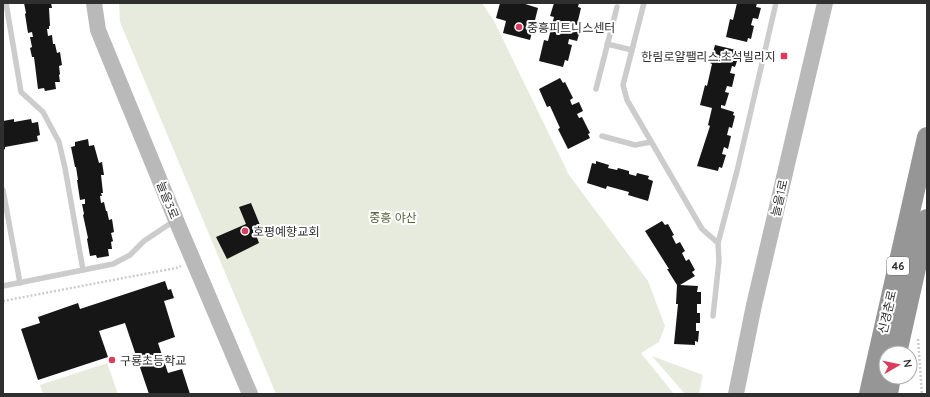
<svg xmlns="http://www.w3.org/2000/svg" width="930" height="397" viewBox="0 0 930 397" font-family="Quicksand,'Noto Sans KR',sans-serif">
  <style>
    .green { fill: #e7ebdd }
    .building { fill: #161616 }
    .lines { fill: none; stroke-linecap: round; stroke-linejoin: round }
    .path { stroke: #ccc; stroke-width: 2.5; stroke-dasharray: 2 2; stroke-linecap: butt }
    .lane { stroke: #ccc; stroke-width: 5.5 }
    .secondary { stroke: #b9b9b9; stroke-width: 16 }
    .highway { stroke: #969696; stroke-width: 20 }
    .poi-dot { fill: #da3c5e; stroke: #fff; stroke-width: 1.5 }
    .labels { text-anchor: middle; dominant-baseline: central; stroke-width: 4; stroke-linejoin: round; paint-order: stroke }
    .shield { fill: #fff; stroke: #6d6d6d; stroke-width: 1 }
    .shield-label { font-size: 11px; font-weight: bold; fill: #2f2f2f }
    .poi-label { font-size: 12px; fill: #2f2f2f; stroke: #fff; text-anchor: start }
    .street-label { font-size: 12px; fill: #2f2f2f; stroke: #fff }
    .park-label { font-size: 12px; fill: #58673f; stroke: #fff }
  </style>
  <rect width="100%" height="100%" fill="#fff"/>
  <g class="green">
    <polygon points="119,3 482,3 494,21 569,175 648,281 665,326 659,342 641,353 674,394 276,394 120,22"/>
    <polygon points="652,356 703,375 699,394 685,394"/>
    <polygon points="107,363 118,394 43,394 40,385"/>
  </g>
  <g class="building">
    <polygon points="24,3 51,3 52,8 49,8 50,26 49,26 49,29 47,29 48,36 52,35 53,44 55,44 57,53 60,52 62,65 59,66 60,74 59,75 60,82 55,82 56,89 45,91 44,88 38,89 34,57 32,57 30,48 32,47 30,37 33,37 32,32 28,33 25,14 26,13"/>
    <polygon points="500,3 522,3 538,8 530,40 503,33 506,21 496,18"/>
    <polygon points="554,3 579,3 578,7 581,8 577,25 573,24 572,29 580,31 577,41 569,39 568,44 572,45 568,61 565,60 563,67 539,61 544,40 548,41 554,17 550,16"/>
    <polygon points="737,3 757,3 756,7 761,8 758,19 753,18 751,25 754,26 751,39 748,38 747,42 726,37 730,19 733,20"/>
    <polygon points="715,45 736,50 735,54 739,55 735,67 732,66 730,73 735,74 732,87 727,86 725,92 729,93 725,106 721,105 721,108 734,112 733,115 735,116 732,128 729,127 727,135 731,136 728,149 724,147 722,154 726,155 722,168 719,167 718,171 697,166 710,126 708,125 712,108 700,105 705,85 707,86 712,64 710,63"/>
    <polygon points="560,78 563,83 565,82 573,98 570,100 572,105 579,102 583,111 577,114 579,118 582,117 590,133 588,134 590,138 568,149 558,129 560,128 550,106 547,107 539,89"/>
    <polygon points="14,119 14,122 31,119 32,123 38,122 40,135 37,136 38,141 5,147 5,149 3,150 3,121"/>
    <polygon points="88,139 89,146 94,145 99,163 102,162 104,175 101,175 103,193 101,193 102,196 100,196 101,203 104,202 106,211 107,211 109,220 112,219 114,232 111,233 113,241 111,242 112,249 108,249 109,256 97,258 96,255 90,256 87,239 88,238 83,215 84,214 82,204 85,204 85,199 80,200 77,180 78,180 76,167 75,167 71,147 75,146 75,142"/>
    <polygon points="596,161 609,165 608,168 617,170 618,168 629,171 629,174 636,176 637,173 649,176 648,179 653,181 648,201 628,195 629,192 607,186 606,189 587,183 592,163 596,164"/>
    <polygon points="251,203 262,230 255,232 259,243 227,259 216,237 246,224 239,207"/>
    <polygon points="662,221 665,225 668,224 674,235 672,236 676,244 680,242 685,251 682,253 686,261 689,259 695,270 692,272 695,276 680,285 698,286 697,292 701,292 701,304 697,304 697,313 700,313 700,323 696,323 696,331 699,331 698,342 695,341 695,345 674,344 678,304 676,304 677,285 667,269 669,269 645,231"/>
    <polygon points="165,281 168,290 171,289 174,298 164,301 175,337 158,343 168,373 182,369 190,394 149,394 125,323 99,331 108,357 38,380 21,329 40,323 38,317 78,303 80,309"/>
  </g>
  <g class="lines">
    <g class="path">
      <polyline points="3,301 176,268 181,266"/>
      <polyline points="918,339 922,394"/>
    </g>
    <g class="lane">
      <polyline points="6,3 21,92 43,112 59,142 65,168 83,270"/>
      <polyline points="644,3 623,85 627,100 702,229 718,243"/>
      <polyline points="607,44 632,50"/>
      <polyline points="596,89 617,7"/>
      <polyline points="602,136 635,145 651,142"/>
      <polyline points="3,190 20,283"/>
      <polyline points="3,286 113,264 130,255 144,241 174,221"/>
      <polyline points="713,316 719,261 718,243 737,171 776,3"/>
    </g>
    <g class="secondary">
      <polyline points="94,3 98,30 176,220 250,394"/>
      <polyline points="736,394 754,305 825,3"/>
    </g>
    <g class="highway">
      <polyline points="897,353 927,219"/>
      <polyline points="869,394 927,137"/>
      <polyline points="888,394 891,377"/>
    </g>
  </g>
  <g class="poi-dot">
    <circle cx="519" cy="27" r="4"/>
    <rect x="780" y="52" width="8" height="8" rx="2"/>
    <circle cx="245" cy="231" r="4"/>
    <circle cx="112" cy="360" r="4"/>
  </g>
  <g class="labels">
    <rect class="shield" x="887" y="257" width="22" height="18" rx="3"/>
    <g class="shield-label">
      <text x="898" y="266">46</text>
    </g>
    <g class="poi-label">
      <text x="527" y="27">중흥피트니스센터</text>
      <text x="776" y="56" text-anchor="end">한림로얄팰리스.초석빌리지</text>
      <text x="253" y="231">호평예향교회</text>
      <text x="120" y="360">구룡초등학교</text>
    </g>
    <g class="street-label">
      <text transform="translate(779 198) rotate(-77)">늘을1로</text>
      <text transform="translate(168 200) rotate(68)">늘을3로</text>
      <text transform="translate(887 312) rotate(-77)">신경춘로</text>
    </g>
    <g class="park-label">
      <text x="393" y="217">중흥 야산</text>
    </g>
  </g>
  <rect width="930" height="397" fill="none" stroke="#2f2f2f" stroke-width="8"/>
  <g transform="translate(898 365) rotate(81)"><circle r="19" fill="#ffffff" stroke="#acacac"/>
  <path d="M0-3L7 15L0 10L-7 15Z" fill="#da3c5e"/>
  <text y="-6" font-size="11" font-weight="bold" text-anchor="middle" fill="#2f2f2f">N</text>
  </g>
</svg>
